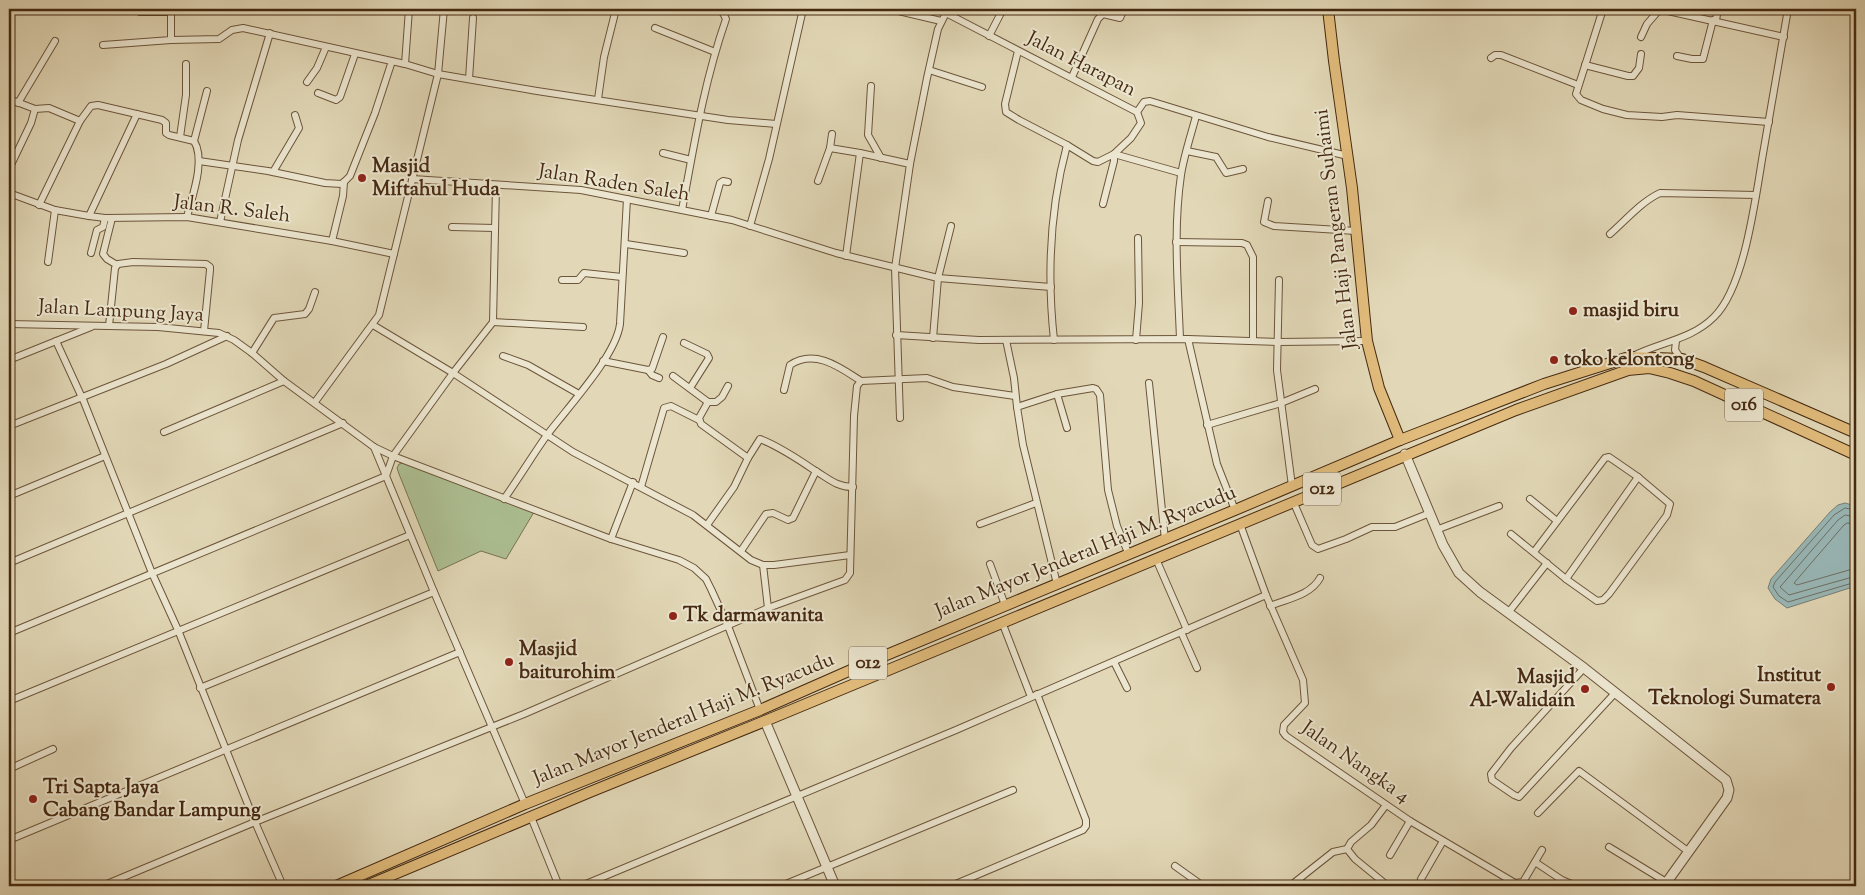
<svg xmlns="http://www.w3.org/2000/svg" width="1865" height="895" viewBox="0 0 1865 895" font-family="'Sorts Mill Goudy',serif">
  <style>
    .green { fill: #adc093; stroke: #797452 }
    .water { fill: #99b8b8; stroke: #777f75 }
    .lines { fill: none; stroke-linecap: round; stroke-linejoin: round }
    .shore { stroke: #6f7064; stroke-width: 1 }
    .minor-casing { stroke: #6c553a; stroke-width: 8 }
    .tertiary-casing { stroke: #6c553a; stroke-width: 11 }
    .primary-casing { stroke: #452911; stroke-width: 12 }
    .minor { stroke: #ece6d0; stroke-width: 6 }
    .tertiary { stroke: #ece6d0; stroke-width: 9 }
    .primary { stroke: #e1bc7c; stroke-width: 10 }
    .poi-dot { fill: #8f2418; stroke: #ece6d0; stroke-width: 2 }
    .labels { text-anchor: middle; dominant-baseline: central; stroke-width: 4; stroke-linejoin: round; paint-order: stroke }
    .shield { fill: #ece6d0; stroke: #77624a; stroke-width: 1 }
    .shield-label { font-size: 19px; font-weight: bold; fill: #452911 }
    .street-label { font-size: 20px; fill: #452911; stroke: #ece6d0 }
    .poi-label { font-size: 20px; font-weight: bold; fill: #452911; stroke: #ece6d0; text-anchor: start }
  </style>
  <rect width="100%" height="100%" fill="#e2d8b7"/>
  <filter id="stains"><feTurbulence type="fractalNoise" baseFrequency=".004" numOctaves="4"/><feColorMatrix values="0 0 0 0 .2 0 0 0 0 .09 0 0 0 0 .02 0 0 0 .5 -.17"/></filter>
  <radialGradient id="worn" r=".72"><stop offset=".6" stop-color="#630" stop-opacity="0"/><stop offset="1" stop-color="#630" stop-opacity=".3"/></radialGradient>
  <polygon class="green" points="404,463 534,512 506,559 481,551 438,571 399,474 397,468 399,464"/>
  <polygon class="water" points="1845,503 1856,506 1856,586 1787,608 1775,599 1768,588 1771,579 1830,512 1838,505"/>
  <g class="lines">
    <g class="shore">
      <polyline points="1856,510 1845,508 1834,515 1775,582 1773,587 1779,596 1788,602 1856,582"/>
      <polyline points="1856,517 1845,515 1838,520 1780,587 1789,595 1856,576"/>
      <polyline points="1856,524 1847,523 1844,525 1794,583 1797,585 1856,568"/>
    </g>
    <g class="minor-casing">
      <g id="minor">
        <polyline points="409,9 405,64 438,74 537,91 728,120 776,124"/>
        <polyline points="890,9 941,21"/>
        <polyline points="1603,9 1576,94 1581,100 1603,109 1627,115 1662,117 1677,115 1769,122"/>
        <polyline points="1659,9 1784,37"/>
        <polyline points="946,13 1137,112 1144,102 1150,101 1268,137 1348,156"/>
        <polyline points="1716,20 1718,9"/>
        <polyline points="655,28 715,52"/>
        <polyline points="989,36 1003,9"/>
        <polyline points="1641,37 1647,24 1660,9"/>
        <polyline points="171,40 219,39 232,30 243,28 405,64"/>
        <polyline points="103,45 171,40 171,13 168,12 140,12 135,9"/>
        <polyline points="1018,51 1005,104 1006,112 1019,120 1067,145"/>
        <polyline points="1677,56 1692,59 1703,59 1713,20"/>
        <polyline points="1491,58 1495,55 1501,55 1578,85"/>
        <polyline points="1585,65 1628,76 1633,76 1639,68 1641,54"/>
        <polyline points="929,70 982,87"/>
        <polyline points="1072,77 1098,19 1103,14 1120,18 1124,9"/>
        <polyline points="469,79 473,18"/>
        <polyline points="307,82 317,68 326,47"/>
        <polyline points="871,86 868,135 881,158"/>
        <polyline points="318,93 336,100 340,97 355,54"/>
        <polyline points="9,99 35,109 31,123 9,169"/>
        <polyline points="598,99 604,57 616,9"/>
        <polyline points="18,103 55,41"/>
        <path d="M35,109L49,108L80,121L91,106L98,105L162,120L166,123V133L169,135L194,141C206,160 192,197 187,217"/>
        <polyline points="832,134 830,148 860,153"/>
        <polyline points="180,137 186,95 186,64"/>
        <polyline points="194,141 207,91"/>
        <polyline points="1187,151 1216,157 1226,173 1243,169"/>
        <polyline points="663,153 691,160"/>
        <polyline points="199,161 268,171 325,183 342,184 350,176 375,113 392,61"/>
        <polyline points="273,172 299,128 295,115"/>
        <polyline points="412,179 581,190 732,220 836,253 938,278 1051,287"/>
        <polyline points="818,181 830,148"/>
        <polyline points="9,193 55,210 89,216 105,218 187,217 332,241 394,254"/>
        <polyline points="1268,201 1264,222 1274,226 1356,231"/>
        <polyline points="1103,204 1114,161 1114,154 1131,138 1141,123 1137,112"/>
        <polyline points="39,205 80,121"/>
        <path d="M682,210C694,145 704,82 726,19L723,13L717,9"/>
        <polyline points="89,216 137,114"/>
        <polyline points="711,216 720,183 723,181 728,182"/>
        <polyline points="112,218 103,254 107,259 117,265"/>
        <polyline points="220,222 238,140 270,33"/>
        <polyline points="750,226 769,159 803,9"/>
        <polyline points="452,227 495,228"/>
        <path d="M1610,234C1626,220 1641,202 1660,193L1756,195"/>
        <polyline points="332,241 343,196 344,182"/>
        <polyline points="1176,242 1242,243 1247,245 1253,257 1253,341"/>
        <polyline points="626,244 684,253"/>
        <polyline points="91,253 97,230 103,227 105,218"/>
        <polyline points="846,256 860,153 910,164"/>
        <polyline points="48,262 55,210"/>
        <polyline points="562,280 578,280 584,273 622,277"/>
        <polyline points="1279,280 1277,370 1292,486"/>
        <polyline points="493,322 583,327"/>
        <polyline points="9,324 158,327 219,333 234,340 252,353 284,381 374,447 393,456 611,539 679,560 694,568 706,579 711,589 728,626 760,710"/>
        <polyline points="373,325 453,373 573,452 693,515 751,560 763,565 774,565 850,555"/>
        <polyline points="109,326 115,268 118,264 133,262 206,264 210,267 210,270 204,331"/>
        <polyline points="896,335 979,340 1188,339 1278,342 1367,341"/>
        <polyline points="933,338 938,278 951,226"/>
        <path d="M1180,339C1178,284 1173,230 1181,175C1184,155 1191,135 1196,116"/>
        <polyline points="1188,339 1217,464 1235,510"/>
        <polyline points="1006,340 1014,378 1017,407"/>
        <path d="M1054,340C1047,275 1050,208 1067,145L1093,161L1098,162L1114,154L1181,173"/>
        <polyline points="1136,340 1139,303 1138,238"/>
        <polyline points="56,341 84,402 152,573 178,630 255,822 283,886"/>
        <polyline points="1676,341 1675,350 1681,359"/>
        <polyline points="684,343 707,354 709,358 690,388"/>
        <polyline points="252,353 274,318 305,314 309,309 315,292"/>
        <polyline points="503,356 528,365 579,394"/>
        <path d="M1633,356C1660,342 1691,340 1714,317C1746,286 1756,192 1764,148C1772,101 1780,55 1788,9"/>
        <polyline points="9,360 91,327"/>
        <polyline points="603,361 648,370 652,375 659,378"/>
        <polyline points="648,370 652,369 663,337"/>
        <polyline points="673,376 708,402 699,418 701,424 748,458"/>
        <polyline points="1149,383 1165,540"/>
        <path d="M784,390L790,365C815,348 841,368 861,381"/>
        <polyline points="1057,394 1093,388 1096,389 1100,395 1108,490 1117,526 1129,555"/>
        <polyline points="315,402 379,315 438,74 444,9"/>
        <polyline points="708,402 716,402 722,397 728,386"/>
        <polyline points="900,418 895,268 910,164 927,78 938,29 948,9"/>
        <polyline points="1207,425 1281,403 1315,389"/>
        <polyline points="9,426 166,364 227,336"/>
        <polyline points="164,432 284,381"/>
        <polyline points="374,447 434,592 525,804"/>
        <polyline points="641,487 664,408 671,406 699,420"/>
        <polyline points="9,496 105,456"/>
        <path d="M504,499C519,478 532,456 547,435C568,407 616,356 620,324L627,199"/>
        <polyline points="1530,499 1557,521"/>
        <polyline points="1293,501 1312,545 1318,549 1346,539 1372,527 1395,527 1430,513"/>
        <polyline points="980,524 1036,503"/>
        <polyline points="1240,524 1266,595 1303,680 1305,703 1284,725 1283,732 1286,736 1410,821 1515,883 1523,882 1542,850"/>
        <path d="M707,525L734,487L748,458L760,439C778,446 798,459 814,470C828,478 836,487 853,487"/>
        <polyline points="1436,530 1499,506"/>
        <polyline points="1511,534 1566,579 1597,601 1603,600 1609,594 1667,515 1670,504 1638,477 1609,457 1605,458 1534,552"/>
        <polyline points="611,539 633,482"/>
        <polyline points="741,551 766,514 773,513 788,520 793,518 816,471"/>
        <polyline points="1156,559 1187,630"/>
        <polyline points="9,563 343,423"/>
        <polyline points="990,564 1005,605"/>
        <polyline points="763,565 768,608"/>
        <polyline points="1566,579 1638,477"/>
        <polyline points="1057,584 1023,445 1017,407 1057,394 1067,428"/>
        <path d="M1270,606C1287,599 1311,595 1320,578"/>
        <polyline points="1508,613 1547,563"/>
        <polyline points="1002,622 1031,697"/>
        <polyline points="1181,632 1197,668"/>
        <polyline points="9,633 386,476 393,456 453,373 493,322 496,186"/>
        <polyline points="1114,662 1127,688"/>
        <polyline points="1584,668 1511,748 1491,774 1492,780 1514,795 1519,797 1616,692"/>
        <polyline points="200,688 434,592"/>
        <polyline points="9,701 410,535"/>
        <polyline points="9,769 53,749"/>
        <polyline points="1386,805 1371,825 1351,842 1347,849 1355,859 1388,886"/>
        <polyline points="1538,813 1579,771 1685,849"/>
        <polyline points="531,817 559,886"/>
        <polyline points="9,840 460,652"/>
        <polyline points="1609,847 1663,880"/>
        <polyline points="1390,855 1410,821"/>
        <polyline points="1535,862 1562,880 1576,886"/>
        <polyline points="1175,866 1203,886"/>
        <polyline points="1421,879 1443,841"/>
        <polyline points="102,886 255,822 524,714 768,608 845,580 850,573 854,416 857,386 861,381 927,378 953,387 1015,396"/>
        <polyline points="581,886 956,730 1266,595"/>
        <polyline points="781,886 1013,790"/>
        <polyline points="951,886 1083,830 1086,826 1086,820 1037,694"/>
        <polyline points="1290,886 1333,852 1347,849"/>
      </g>
    </g>
    <g class="tertiary-casing">
      <g id="tertiary">
        <polyline points="1405,454 1443,545 1459,573 1480,592 1584,668 1726,780 1729,790 1727,798 1664,886"/>
        <polyline points="765,721 835,886"/>
      </g>
    </g>
    <g class="primary-casing">
      <g id="primary">
        <polyline points="1328,9 1334,61 1352,188 1367,341 1379,388 1400,440"/>
        <polyline points="336,886 525,804 760,710 860,666 1235,510 1400,440 1544,384 1629,357 1682,359 1704,367 1856,433"/>
        <polyline points="366,886 590,792 765,721 1516,410 1628,370 1649,368 1670,373 1694,381 1856,455"/>
      </g>
    </g>
    <use href="#minor" class="minor"/>
    <use href="#tertiary" class="tertiary"/>
    <use href="#primary" class="primary"/>
  </g>
  <g class="poi-dot">
    <circle cx="362" cy="178" r="5"/>
    <circle cx="1573" cy="311" r="5"/>
    <circle cx="1554" cy="360" r="5"/>
    <circle cx="673" cy="616" r="5"/>
    <circle cx="509" cy="662" r="5"/>
    <circle cx="1831" cy="687" r="5"/>
    <circle cx="1585" cy="689" r="5"/>
    <circle cx="33" cy="799" r="5"/>
  </g>
  <g class="labels">
    <g class="shield">
      <rect x="1725" y="388.5" width="38" height="33" rx="4"/>
      <rect x="1303" y="472.5" width="38" height="33" rx="4"/>
      <rect x="849" y="646.5" width="38" height="33" rx="4"/>
    </g>
    <g class="shield-label">
      <text x="1744" y="405">016</text>
      <text x="1322" y="489">012</text>
      <text x="868" y="663">012</text>
    </g>
    <g class="street-label">
      <text transform="translate(1081 65) rotate(27)">Jalan Harapan</text>
      <text transform="translate(614 184) rotate(9)">Jalan Raden Saleh</text>
      <text transform="translate(232 210) rotate(7)">Jalan R. Saleh</text>
      <text transform="translate(1337 229) rotate(-97)">Jalan Haji Pangeran Suhaimi</text>
      <text transform="translate(121 312) rotate(3)">Jalan Lampung Jaya</text>
      <text transform="translate(1086 553) rotate(-22)">Jalan Mayor Jenderal Haji M. Ryacudu</text>
      <text transform="translate(684 720) rotate(-22)">Jalan Mayor Jenderal Haji M. Ryacudu</text>
      <text transform="translate(1355 763) rotate(35)">Jalan Nangka 4</text>
    </g>
    <g class="poi-label">
      <text x="372" y="167">Masjid<tspan x="372" dy="23">Miftahul Huda</tspan></text>
      <text x="1583" y="311">masjid biru</text>
      <text x="1564" y="360">toko kelontong</text>
      <text x="683" y="616">Tk darmawanita</text>
      <text x="519" y="650">Masjid<tspan x="519" dy="23">baiturohim</tspan></text>
      <text x="1821" y="676" text-anchor="end">Institut<tspan x="1821" dy="23">Teknologi Sumatera</tspan></text>
      <text x="1575" y="678" text-anchor="end">Masjid<tspan x="1575" dy="23">Al-Walidain</tspan></text>
      <text x="43" y="788">Tri Sapta Jaya<tspan x="43" dy="23">Cabang Bandar Lampung</tspan></text>
    </g>
  </g>
  <rect width="1865" height="895" fill="none" stroke="#e2d8b7" stroke-width="30"/>
  <rect x="10" y="10" width="1845" height="875" fill="none" stroke="#452911" stroke-width="2.5"/>
  <rect x="15" y="15" width="1835" height="865" fill="none" stroke="#452911"/>
  <rect width="100%" height="100%" filter="url(#stains)"/>
  <rect width="100%" height="100%" fill="url(#worn)"/>
</svg>
